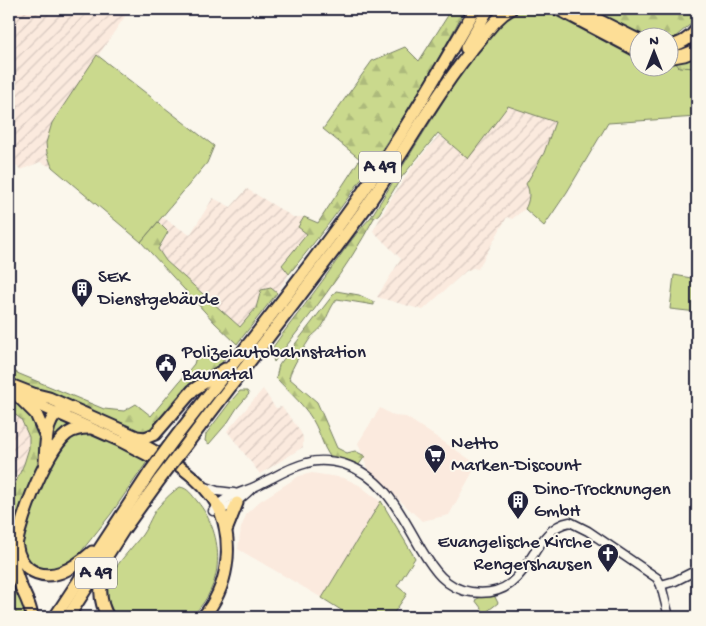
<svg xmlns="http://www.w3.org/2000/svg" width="706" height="626" viewBox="0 0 706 626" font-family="'Gochi Hand',sans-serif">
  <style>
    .built { fill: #fbeade }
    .industrial { fill: url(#industrial-furrows) }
    .grass { fill: #cad98d; stroke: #767e64 }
    .forest { fill: url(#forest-firs); stroke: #767e64 }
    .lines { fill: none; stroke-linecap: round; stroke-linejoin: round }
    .minor-casing { stroke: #22223b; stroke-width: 11 }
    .major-casing { stroke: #22223b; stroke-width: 14 }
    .highway-casing { stroke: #22223b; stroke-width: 15 }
    .minor { stroke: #fbf7ec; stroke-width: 8 }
    .major { stroke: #fdde96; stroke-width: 10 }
    .highway { stroke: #fdde96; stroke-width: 11 }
    .highway-bridge-casing { stroke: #22223b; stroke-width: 15; stroke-linecap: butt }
    .highway-bridge { stroke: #fdde96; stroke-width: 11 }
    .labels { text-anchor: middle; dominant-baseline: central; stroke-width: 4; stroke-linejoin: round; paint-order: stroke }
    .shield { fill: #fbf7ec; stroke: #636270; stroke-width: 1 }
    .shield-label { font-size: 18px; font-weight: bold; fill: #22223b }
    .poi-label { font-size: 19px; fill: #22223b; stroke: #fbf7ec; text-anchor: start }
  </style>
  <defs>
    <pattern id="industrial-furrows" width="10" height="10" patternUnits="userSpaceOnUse" patternTransform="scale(1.25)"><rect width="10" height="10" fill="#fbeade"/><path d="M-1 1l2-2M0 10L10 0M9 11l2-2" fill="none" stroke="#d7c8bf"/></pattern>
    <pattern id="forest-firs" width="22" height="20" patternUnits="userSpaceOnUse" patternTransform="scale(1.25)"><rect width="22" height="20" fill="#cad98d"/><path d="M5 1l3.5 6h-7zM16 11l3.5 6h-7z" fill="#adba7b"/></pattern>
  </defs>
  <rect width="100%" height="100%" fill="#fbf7ec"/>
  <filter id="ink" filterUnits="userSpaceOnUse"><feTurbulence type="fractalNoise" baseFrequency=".02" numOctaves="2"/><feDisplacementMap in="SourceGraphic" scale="10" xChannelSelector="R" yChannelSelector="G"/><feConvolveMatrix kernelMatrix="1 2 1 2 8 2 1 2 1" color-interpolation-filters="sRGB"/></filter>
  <g filter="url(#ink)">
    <g class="built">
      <polygon points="380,408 394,416 406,417 477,464 449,515 422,521 368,471 358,443"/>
      <polygon points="312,473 344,478 359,485 381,502 322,598 238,549 241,528 247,513 260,501 299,476"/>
    </g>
    <g class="industrial">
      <polygon points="9,9 130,9 52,123 47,153 52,167 40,162 21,170 9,159"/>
      <polygon points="508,106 555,122 544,153 526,184 528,188 529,200 525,209 512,219 507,217 478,269 473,268 466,271 423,310 377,297 401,259 373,231 392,197 413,166 439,135 468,158"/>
      <polygon points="247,189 293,217 304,217 298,227 308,234 282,264 289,274 277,293 271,288 261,290 256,308 240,327 166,261 158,249 169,233 158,222 162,217 190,235 213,198 231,207"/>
      <polygon points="263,389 274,406 276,408 282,407 299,429 303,437 303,447 260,474 227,431"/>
      <polygon points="9,410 21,419 29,437 29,448 24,464 9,497"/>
      <polygon points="9,597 14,606 18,617 9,617"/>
    </g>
    <g class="grass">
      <path d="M517,9H550L638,57V68H668L669,61L673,62L695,69L697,68V117L608,123L567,192L544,226L525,209C529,202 531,191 526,184L544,153L555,122L508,106L468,159L438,133L401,178L379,214L374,218L371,217L469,60L510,13Z"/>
      <polygon points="97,55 214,146 207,163 141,242 52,167 47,153 46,143 52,123"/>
      <polygon points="674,275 697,279 697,312 670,309"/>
      <polygon points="240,391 247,391 249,394 237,408 228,422 209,444 205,441 206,434 231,401"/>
      <polygon points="60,420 75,426 47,456 55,422"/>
      <polygon points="89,431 149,459 111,514 76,558 61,568 43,571 29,563 22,550 23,533 34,503 56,453 75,433"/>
      <path d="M180,487C188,488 192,495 197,501C226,536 225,588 190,617H117C109,606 105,595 109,581C113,567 133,547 142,535C149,525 152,513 160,505C166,498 172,492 180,487Z"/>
      <polygon points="381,501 415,558 397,586 407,594 391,617 352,617 322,598"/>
      <polygon points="494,595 498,603 485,613 475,600 481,597"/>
    </g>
    <g class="forest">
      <path d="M444,9H465C417,103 356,192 289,274L282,265L307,234L298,227L304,217L318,223L360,159L323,129L372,61L405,47L419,61L447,17Z"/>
      <polygon points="583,9 697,9 697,19 675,37 669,39 668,38 633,36"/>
      <polygon points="697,35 697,68 679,67 669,55 669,50"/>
      <path d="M371,217H374V218C347,270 309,316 274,362L271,350C285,329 301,311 315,291C334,266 350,239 371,217Z"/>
      <polygon points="158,222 168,232 158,249 166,261 240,327 256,308 261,290 271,288 277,293 237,344 215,323 141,242"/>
      <path d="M336,291L359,295L374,302V305L337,299C330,308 329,313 324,323C322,328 315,333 311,337C305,346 291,368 289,378L317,402L337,448L347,453L355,451L365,456L358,466L348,461L329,455C323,446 321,436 316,426C307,407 290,393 276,378L279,365Z"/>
      <polygon points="228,354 218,368 146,435 9,379 9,366 17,373 104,409 124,411 136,404 151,416 194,364 196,357 210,359"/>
      <polygon points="9,398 28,410 42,431 40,463 14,533 29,617 18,617 9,597 9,497 24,464 29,448 29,437 21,419 9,410"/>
    </g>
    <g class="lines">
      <g class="minor-casing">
        <g id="minor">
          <polyline points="203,486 217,491 234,493"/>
          <path d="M215,510C230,509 239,500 250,490"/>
          <path d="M213,511C223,497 237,494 252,488C259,485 265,481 272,478C283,472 295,466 307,463C319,459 332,461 344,464C385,477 401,515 421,549C433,569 446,589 471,592C534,601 526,530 570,522L588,531L657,578L661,585L669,617"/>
          <polyline points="661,585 675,581 697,570"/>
        </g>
      </g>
      <g class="major-casing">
        <g id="major">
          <polyline points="9,384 37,395 44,400"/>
          <polyline points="9,392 118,440 151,457"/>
          <path d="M128,437C164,455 200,474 220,510"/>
        </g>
      </g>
      <g class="highway-casing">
        <g id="highway">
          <polyline points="558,9 638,51"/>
          <polyline points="576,9 638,40"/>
          <path d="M668,46C680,45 691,38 697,29"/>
          <polyline points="466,48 488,9"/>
          <polyline points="668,58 684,55 697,50"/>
          <polyline points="17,395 36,414 46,437"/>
          <polyline points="37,395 49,398 137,437 145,438 155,434 193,390 225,369"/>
          <path d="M172,442C235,360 301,280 360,196C402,136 438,73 475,9"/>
          <path d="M183,449C243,369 305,291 364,210C404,154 435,93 479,41C489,29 498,16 511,9"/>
          <path d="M45,463C46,445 44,413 67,409"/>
          <polyline points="227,528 237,503"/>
          <path d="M17,547C18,556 22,562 28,568C50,585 75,567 92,552"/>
          <path d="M107,564C99,582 98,600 108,617"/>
          <path d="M32,617C30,598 15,583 14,563C13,535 45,451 67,434C74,429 81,428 89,428"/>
          <polyline points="55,617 150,472"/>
          <polyline points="68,617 124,529 160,479"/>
          <path d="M203,617C228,588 234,546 220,510"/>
        </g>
      </g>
      <use href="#minor" class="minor"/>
      <use href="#major" class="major"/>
      <use href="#highway" class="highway"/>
      <g class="highway-bridge-casing">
        <g id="highway-bridge">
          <polyline points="150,472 172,442"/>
          <polyline points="160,479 183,449"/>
        </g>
      </g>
      <use href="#highway-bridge" class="highway-bridge"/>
    </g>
  </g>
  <defs>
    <g id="building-pin" transform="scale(1.125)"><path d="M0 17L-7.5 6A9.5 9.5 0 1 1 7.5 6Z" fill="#22223b" stroke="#fbf7ec"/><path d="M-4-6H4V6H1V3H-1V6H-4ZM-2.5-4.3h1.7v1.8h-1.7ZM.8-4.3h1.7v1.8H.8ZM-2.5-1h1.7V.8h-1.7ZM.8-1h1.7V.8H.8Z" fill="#fff"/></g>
    <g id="civic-pin" transform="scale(1.125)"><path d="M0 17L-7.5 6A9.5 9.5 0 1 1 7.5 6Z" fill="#22223b" stroke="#fbf7ec"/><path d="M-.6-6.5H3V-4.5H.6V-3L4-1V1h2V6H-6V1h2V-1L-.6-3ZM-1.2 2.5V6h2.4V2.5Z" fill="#fff"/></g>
    <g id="supermarket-pin" transform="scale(1.125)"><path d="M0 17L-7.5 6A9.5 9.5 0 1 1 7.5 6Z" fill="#22223b" stroke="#fbf7ec"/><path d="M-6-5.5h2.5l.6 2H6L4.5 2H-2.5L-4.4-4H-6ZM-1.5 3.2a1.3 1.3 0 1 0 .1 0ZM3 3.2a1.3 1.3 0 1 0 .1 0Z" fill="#fff"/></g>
    <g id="church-pin" transform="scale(1.125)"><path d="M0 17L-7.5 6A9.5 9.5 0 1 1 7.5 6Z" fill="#22223b" stroke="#fbf7ec"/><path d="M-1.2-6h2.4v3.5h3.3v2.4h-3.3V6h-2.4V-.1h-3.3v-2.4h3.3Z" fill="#fff"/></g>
  </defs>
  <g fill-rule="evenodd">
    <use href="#building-pin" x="82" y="289"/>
    <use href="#civic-pin" x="166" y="364"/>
    <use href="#supermarket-pin" x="435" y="455"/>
    <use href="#building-pin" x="518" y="501"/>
    <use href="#church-pin" x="608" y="554"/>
  </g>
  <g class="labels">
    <g class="shield">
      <rect x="359" y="151.5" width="42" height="31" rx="4"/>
      <rect x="75" y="557.5" width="42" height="31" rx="4"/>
    </g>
    <g class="shield-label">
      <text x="380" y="167">A 49</text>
      <text x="96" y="573">A 49</text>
    </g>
    <g class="poi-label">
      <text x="98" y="278">SEK<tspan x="98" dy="22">Dienstgebäude</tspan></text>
      <text x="182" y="353">Polizeiautobahnstation<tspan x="182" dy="22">Baunatal</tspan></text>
      <text x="451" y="444">Netto<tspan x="451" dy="22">Marken-Discount</tspan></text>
      <text x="534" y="490">Dino-Trocknungen<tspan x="534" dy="22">GmbH</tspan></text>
      <text x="592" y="543" text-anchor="end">Evangelische Kirche<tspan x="592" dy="22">Rengershausen</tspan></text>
    </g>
  </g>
  <rect width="706" height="626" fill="none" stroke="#fbf7ec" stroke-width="30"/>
  <rect x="15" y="15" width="676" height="596" fill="none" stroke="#22223b" stroke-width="2" filter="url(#ink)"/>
  <g transform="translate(654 52)"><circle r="24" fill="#fbf7ec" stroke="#a4a2a5"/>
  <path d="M0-4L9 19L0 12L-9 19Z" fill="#22223b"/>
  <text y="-8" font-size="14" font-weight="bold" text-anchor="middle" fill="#22223b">N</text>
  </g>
</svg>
